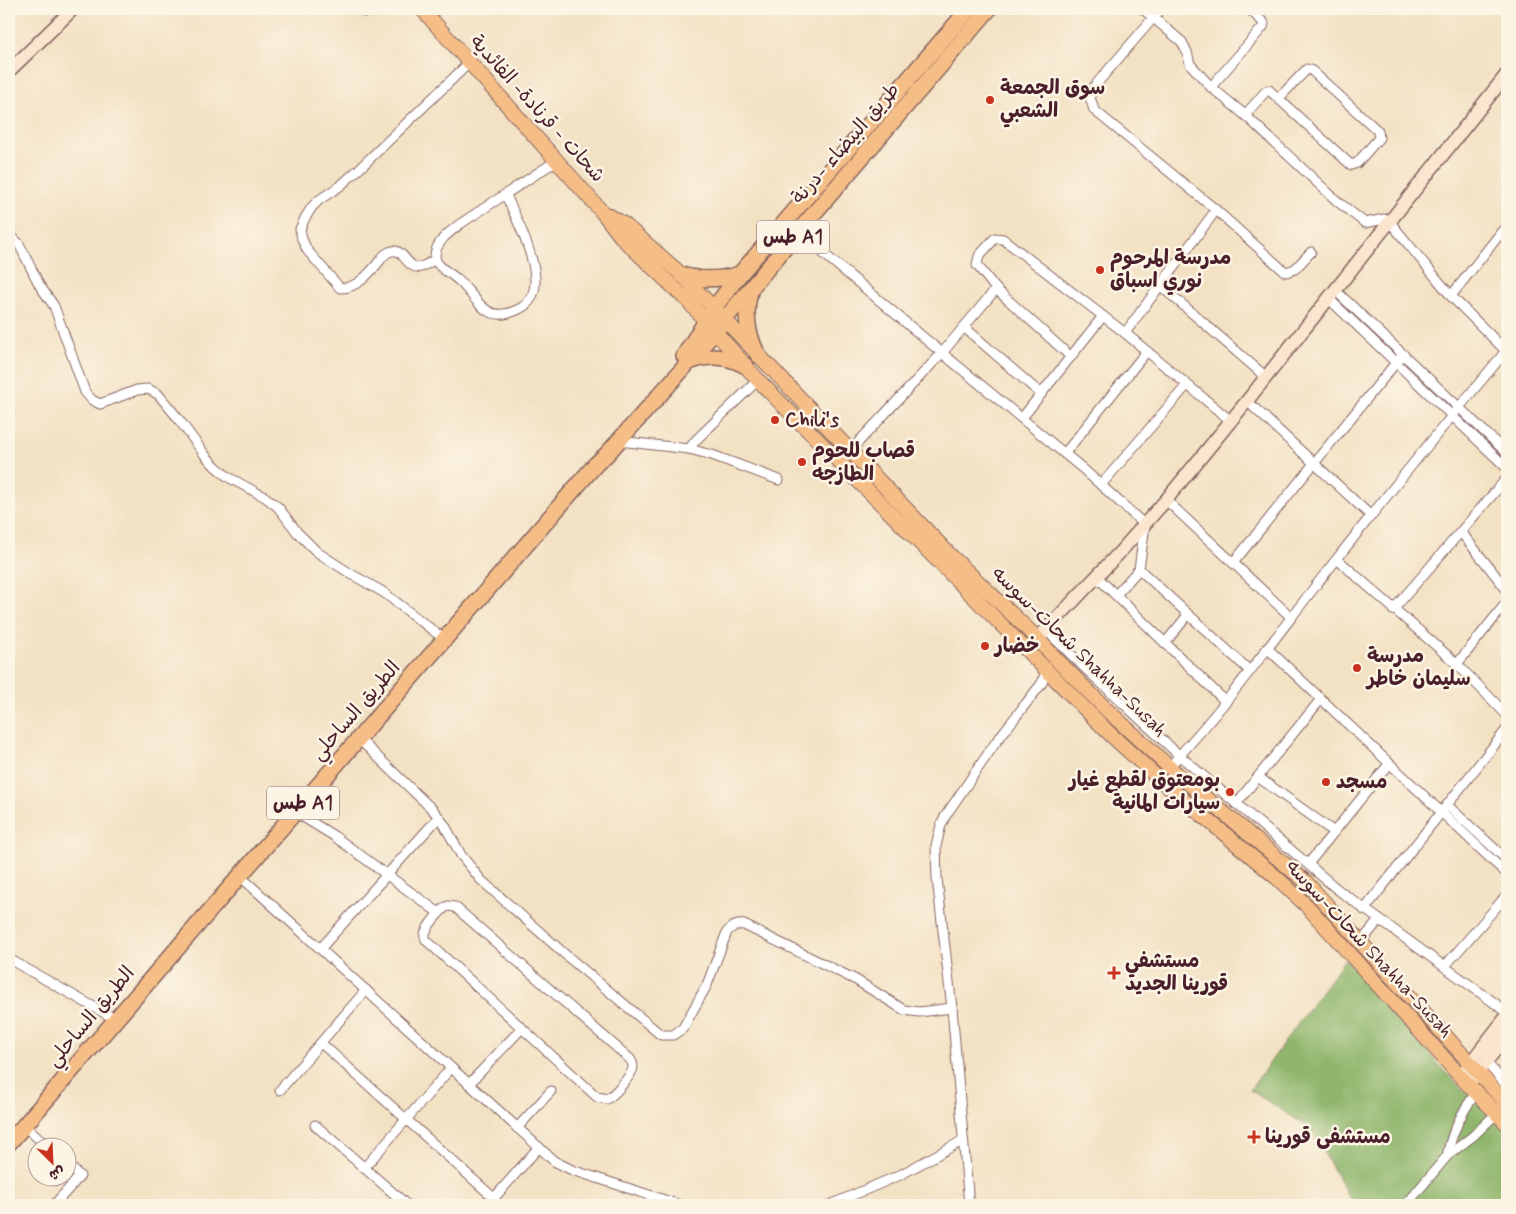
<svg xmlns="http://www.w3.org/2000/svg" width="1516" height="1214" viewBox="0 0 1516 1214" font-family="Mynerve,'Playpen Sans Arabic',sans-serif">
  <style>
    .forest { fill: #8fb66c; stroke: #6c6a4c }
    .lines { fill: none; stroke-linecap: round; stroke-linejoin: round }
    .street-casing { stroke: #856360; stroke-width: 11 }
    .secondary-casing { stroke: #856360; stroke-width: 15 }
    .primary-casing { stroke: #856360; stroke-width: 16 }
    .highway-casing { stroke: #856360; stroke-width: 18 }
    .street { stroke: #fff; stroke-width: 9 }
    .secondary { stroke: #fbe5cf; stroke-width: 12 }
    .primary { stroke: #f6be87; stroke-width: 14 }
    .highway { stroke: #f6be87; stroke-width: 15 }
    .poi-dot { fill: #c8321e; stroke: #fcf5e5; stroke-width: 2 }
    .labels { text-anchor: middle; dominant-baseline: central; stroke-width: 5; stroke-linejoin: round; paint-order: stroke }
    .shield { fill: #fcf5e5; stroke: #7f5f63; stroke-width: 1 }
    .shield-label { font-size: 19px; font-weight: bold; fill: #4a1f2b }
    .poi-label { font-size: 20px; font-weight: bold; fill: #4a1f2b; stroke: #fcf5e5; text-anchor: start }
    .street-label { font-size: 20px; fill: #4a1f2b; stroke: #fcf5e5 }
  </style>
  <rect width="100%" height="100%" fill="#fcf5e5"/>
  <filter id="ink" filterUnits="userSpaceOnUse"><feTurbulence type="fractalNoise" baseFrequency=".02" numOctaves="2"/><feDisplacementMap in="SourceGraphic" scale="10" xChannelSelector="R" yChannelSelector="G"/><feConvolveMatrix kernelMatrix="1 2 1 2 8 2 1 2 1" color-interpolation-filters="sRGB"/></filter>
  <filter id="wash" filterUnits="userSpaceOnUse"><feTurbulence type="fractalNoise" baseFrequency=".0096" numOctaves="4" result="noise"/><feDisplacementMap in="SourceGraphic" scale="20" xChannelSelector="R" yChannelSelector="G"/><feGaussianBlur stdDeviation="1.12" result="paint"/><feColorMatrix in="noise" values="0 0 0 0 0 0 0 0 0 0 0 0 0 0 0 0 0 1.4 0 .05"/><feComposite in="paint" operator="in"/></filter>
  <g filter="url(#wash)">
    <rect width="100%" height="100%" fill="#f3e1c3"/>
    <polygon class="forest" points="1345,959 1453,1080 1507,1131 1507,1205 1357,1205 1349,1197 1310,1128 1250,1090"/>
  </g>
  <g filter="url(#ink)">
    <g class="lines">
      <g class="street-casing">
        <g id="street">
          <polyline points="361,9 365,12 373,9"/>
          <polyline points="1143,9 1182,42 1187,52 1190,64 1211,87 1245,115 1337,201 1365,223 1384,219 1390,222 1451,296 1506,351 1507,349"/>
          <polyline points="1161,9 1092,89 1090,97 1094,110 1216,210 1283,270 1286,272 1295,269 1311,252"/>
          <polyline points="1211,87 1263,27 1264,23 1249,9"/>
          <polyline points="1245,115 1266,91 1269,90 1351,165 1357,163 1379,138 1378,131 1311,70 1307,69 1304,72 1279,98"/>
          <path d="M506,195C517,222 557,292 519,309C485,326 479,299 458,280C451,273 435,267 435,256C435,242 451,231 460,224L556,161"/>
          <polyline points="798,232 942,353 1082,468 1145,525 1139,569 1116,595"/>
          <polyline points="9,234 19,244 40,286 54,306 85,392 92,400 100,404 137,390 148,389 158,394 177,417 205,455 215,466 228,477 265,497 278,507 297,532 317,552 351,574 383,592 444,639"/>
          <path d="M435,259C431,262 426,265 421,267C406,271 404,245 389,252C384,254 381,259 378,263C369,274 356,289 340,288L307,250L302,239L300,229L305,218L312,207L319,200L340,186L359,169L469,63"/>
          <polyline points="1161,286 1266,377"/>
          <polyline points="1335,290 1507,453"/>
          <polyline points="1451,296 1507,225"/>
          <polyline points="1328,298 1507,468"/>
          <polyline points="964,327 1041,394"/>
          <polyline points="1125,333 1216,210"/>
          <polyline points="1071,357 996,289 977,265 979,256 995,238 1003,239 1125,333 1231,421"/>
          <polyline points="758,380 696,440 689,449 712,455 779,480"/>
          <polyline points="1247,401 1371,516"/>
          <polyline points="1022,418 1103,316"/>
          <polyline points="619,441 689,449"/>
          <polyline points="850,451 942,353 996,289"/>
          <polyline points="1065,453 1147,351"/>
          <polyline points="1101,485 1187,385"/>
          <polyline points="1166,500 1291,617"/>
          <polyline points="1461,532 1507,590"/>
          <polyline points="1337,559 1457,664 1507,715"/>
          <polyline points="1233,563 1403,354"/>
          <polyline points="1139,569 1250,671"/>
          <polyline points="1097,577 1226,702"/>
          <polyline points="1393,610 1507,478"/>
          <polyline points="1046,630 1088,671 1180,756 1337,889 1507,1012"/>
          <polyline points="1165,643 1188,615"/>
          <polyline points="1267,648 1507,874"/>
          <polyline points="1457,664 1507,602"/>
          <path d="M359,739L433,810L444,824L461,855L481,880L567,956L661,1035H673L683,1028L707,985L727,932C732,926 737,924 744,925L856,980L904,1010L919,1012L952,1008"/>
          <path d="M1169,767C1223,709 1269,646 1317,584C1379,505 1442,427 1506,351L1507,352"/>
          <polyline points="1258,777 1334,832"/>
          <polyline points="1236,804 1321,699"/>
          <polyline points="1447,805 1507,860"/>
          <polyline points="295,812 334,836 439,913"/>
          <polyline points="1308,864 1389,764"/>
          <polyline points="240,876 554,1161 572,1170 680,1205"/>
          <path d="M448,906L455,907L630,1059C632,1062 633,1063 633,1067C633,1074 614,1095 607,1099L597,1097L427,941C425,938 424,937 425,934C427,926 442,908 448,906Z"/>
          <polyline points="1364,910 1507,729"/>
          <polyline points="1361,942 1379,920"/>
          <polyline points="320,949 439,817"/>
          <polyline points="9,959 115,1019"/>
          <polyline points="1445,966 1507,895"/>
          <polyline points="321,1043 494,1198"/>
          <polyline points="1486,1062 1507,1086"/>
          <polyline points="469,1084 522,1028"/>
          <polyline points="280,1090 366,990"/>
          <polyline points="23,1125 47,1146"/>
          <polyline points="315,1125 407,1205"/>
          <polyline points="517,1128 551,1091"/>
          <path d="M1447,1156C1452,1131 1461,1112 1477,1092"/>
          <polyline points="364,1168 451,1068"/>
          <polyline points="54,1205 80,1176 68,1165"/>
          <polyline points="488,1205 539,1147"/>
          <polyline points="830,1205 900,1175 962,1141"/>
          <polyline points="969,1205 952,1008 937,879 936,846 941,825 946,815 996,742 1042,683 1047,668"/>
          <polyline points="1406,1205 1447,1156 1473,1136 1496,1114"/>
        </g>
      </g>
      <g class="secondary-casing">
        <g id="secondary">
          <polyline points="9,71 73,9"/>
          <polyline points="1027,650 1120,552 1166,500 1247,401 1507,74"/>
          <polyline points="1460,1076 1507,1016"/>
          <polyline points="1469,1084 1507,1035"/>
        </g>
      </g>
      <g class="primary-casing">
        <g id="primary">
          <polyline points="422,9 603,213 623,239 688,301 758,380 1110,734 1159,779 1276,877 1306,905 1460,1076 1507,1124"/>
          <polyline points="608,215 625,225 682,275 952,557 1037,638 1055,658 1107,710 1169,767 1306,882 1507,1104"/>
        </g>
      </g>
      <g class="highway-casing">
        <g id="highway">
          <path d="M682,275C702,281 720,280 740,274"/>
          <path d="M750,292C744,314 747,334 758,355"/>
          <polyline points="684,356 714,308 740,274 969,9"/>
          <path d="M689,362C709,354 727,355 746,366"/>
          <polyline points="9,1143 596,464 607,454 689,362 798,232 989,9"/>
        </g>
      </g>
      <use href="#street" class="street"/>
      <use href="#secondary" class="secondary"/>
      <use href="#primary" class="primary"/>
      <use href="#highway" class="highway"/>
    </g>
  </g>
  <g class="poi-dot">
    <circle cx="990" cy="100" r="5"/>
    <circle cx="1100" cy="270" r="5"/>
    <circle cx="775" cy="420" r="5"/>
    <circle cx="802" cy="462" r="5"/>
    <circle cx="985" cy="646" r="5"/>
    <circle cx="1357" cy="668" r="5"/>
    <circle cx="1326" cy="782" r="5"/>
    <circle cx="1230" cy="792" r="5"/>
    <path d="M1111.5 965.5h5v5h5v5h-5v5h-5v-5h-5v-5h5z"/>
    <path d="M1251.5 1129.5h5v5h5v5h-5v5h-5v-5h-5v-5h5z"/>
  </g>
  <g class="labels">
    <g class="shield">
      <rect x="757" y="220.5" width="72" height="33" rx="4"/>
      <rect x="267" y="786.5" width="72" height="33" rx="4"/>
    </g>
    <g class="shield-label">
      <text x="793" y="237">طس A1</text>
      <text x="303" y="803">طس A1</text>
    </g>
    <g class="poi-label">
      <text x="1000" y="88">سوق الجمعة<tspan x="1000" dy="23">الشعبي</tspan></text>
      <text x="1110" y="258">مدرسة المرحوم<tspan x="1110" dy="23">نوري اسباق</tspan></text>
      <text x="785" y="420">Chili's</text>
      <text x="812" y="451">قصاب للحوم<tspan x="812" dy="23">الطازجه</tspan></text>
      <text x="995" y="646">خضار</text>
      <text x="1367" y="656">مدرسة<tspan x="1367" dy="23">سليمان خاطر</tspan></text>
      <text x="1220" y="780" text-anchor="end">بومعتوق لقطع غيار<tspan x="1220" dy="23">سيارات المانية</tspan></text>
      <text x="1336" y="782">مسجد</text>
      <text x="1125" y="961">مستشفي<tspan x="1125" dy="23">قورينا الجديد</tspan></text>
      <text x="1265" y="1137">مستشفى قورينا</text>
    </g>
    <g class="street-label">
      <text transform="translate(537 109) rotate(48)">شحات - قرنادة- الفائدية</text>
      <text transform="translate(846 144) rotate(-49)">طريق البيضاء -درنة</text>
      <text transform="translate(1079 652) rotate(44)">شحات-سوسه Shahha-Susah</text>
      <text transform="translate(356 711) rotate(-49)">الطريق الساحلي</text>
      <text transform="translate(1369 949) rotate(47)">شحات-سوسه Shahha-Susah</text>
      <text transform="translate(91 1017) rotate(-50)">الطريق الساحلي</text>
    </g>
  </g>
  <rect width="1516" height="1214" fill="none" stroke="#fcf5e5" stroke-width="30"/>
  <g transform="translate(52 1162) rotate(156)"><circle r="24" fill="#fcf5e5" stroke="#b59f9b"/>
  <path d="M0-4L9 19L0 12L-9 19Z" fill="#c8321e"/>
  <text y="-8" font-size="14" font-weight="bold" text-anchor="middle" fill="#4a1f2b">ش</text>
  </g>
</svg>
